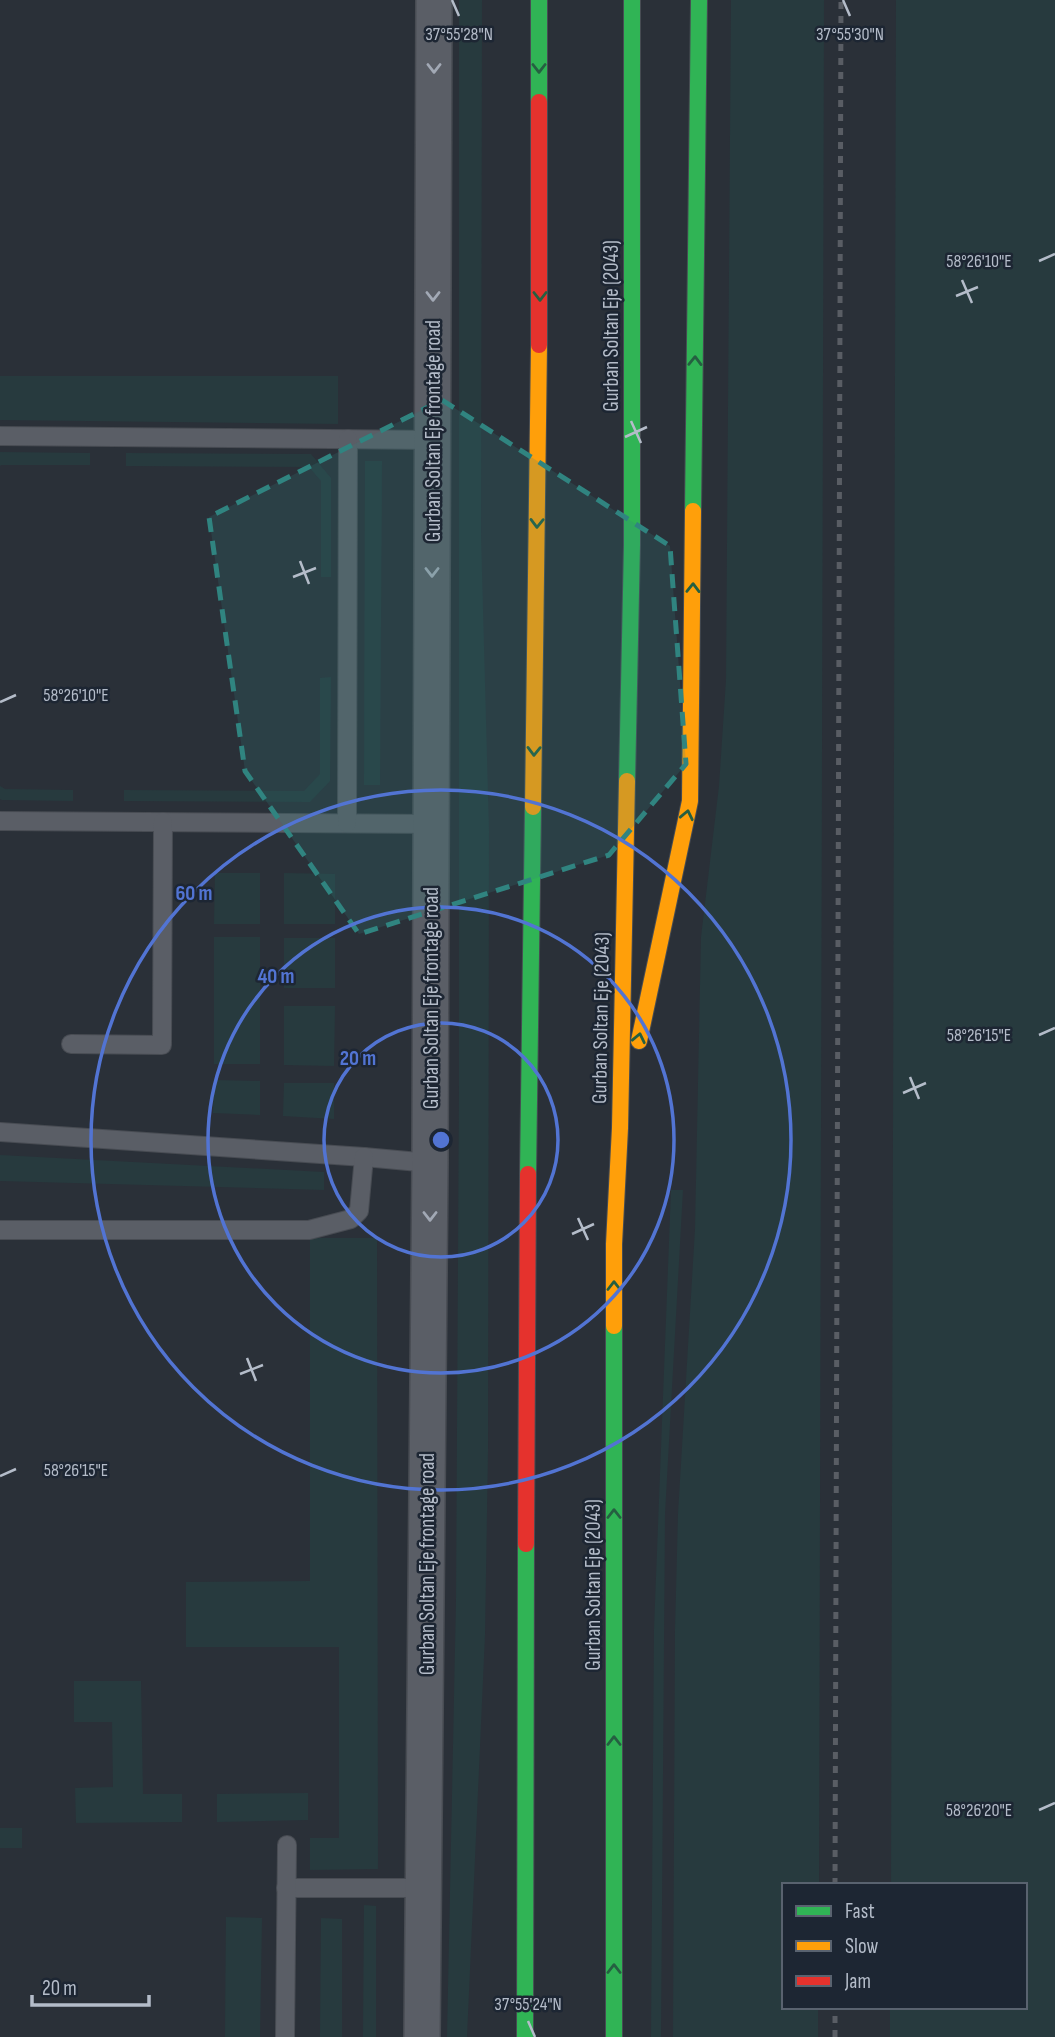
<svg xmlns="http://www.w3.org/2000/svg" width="1055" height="2037" viewBox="0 0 1055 2037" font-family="'Sofia Sans Condensed',sans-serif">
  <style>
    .green { fill: #273a3e }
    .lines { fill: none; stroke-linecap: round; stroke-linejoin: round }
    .lane-casing { stroke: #484c53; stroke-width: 20 }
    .street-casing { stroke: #484c53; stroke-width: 38 }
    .fast-casing { stroke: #474c53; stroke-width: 18 }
    .slow-casing { stroke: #474c53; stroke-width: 18 }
    .jam-casing { stroke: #474c53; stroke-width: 18 }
    .lane { stroke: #5a5e66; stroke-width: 18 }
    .street { stroke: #5a5e66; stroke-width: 35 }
    .fast { stroke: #30b455; stroke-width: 16 }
    .slow { stroke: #ff9f0a; stroke-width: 16 }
    .jam { stroke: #e5322d; stroke-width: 16 }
    .rail { stroke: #595d64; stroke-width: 5; stroke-dasharray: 7 7; stroke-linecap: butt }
    .oneway { stroke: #a2a9b5 }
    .oneway2 { stroke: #255f41 }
    .marked { fill: #308480; fill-opacity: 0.2; stroke: #308480; stroke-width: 5; stroke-dasharray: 14 9; stroke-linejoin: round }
    .ticks { fill: none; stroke: #b4bcc9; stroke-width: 2.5 }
    .ring { fill: none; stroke: #5274d3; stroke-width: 3.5 }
    .labels { text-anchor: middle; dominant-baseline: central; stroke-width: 5; stroke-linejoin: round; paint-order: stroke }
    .street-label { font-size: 21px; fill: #b4bcc9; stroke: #1d2633 }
    .ticks-label { font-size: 18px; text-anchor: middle; fill: #b4bcc9; stroke: #1d2633; stroke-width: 5; stroke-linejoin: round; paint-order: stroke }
    .centre { fill: #5274d3; stroke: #1d2633; stroke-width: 3.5 }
    .ring-label { font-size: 21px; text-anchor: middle; font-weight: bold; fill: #5274d3; stroke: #1d2633; stroke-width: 5; stroke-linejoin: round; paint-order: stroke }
  </style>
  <rect width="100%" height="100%" fill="#2a3038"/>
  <g class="green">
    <polygon points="459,0 482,0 481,535 489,831 488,1452 485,1635 467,2037 447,2037 456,1600 459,1085"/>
    <polygon points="731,0 824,0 819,1885 784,1885 784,2007 818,2007 818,2037 673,2037 675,1630 678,1514 695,1229 701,937 719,786 726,680"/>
    <polygon points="896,0 1055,0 1055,2037 890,2037 890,2007 1025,2007 1025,1885 891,1885"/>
    <polygon points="0,376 338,376 338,424 0,420"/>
    <polygon points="0,452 90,453 90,465 1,465 0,466"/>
    <polygon points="126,453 311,454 331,478 331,577 321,577 321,481 309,467 126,466"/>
    <polygon points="365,461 382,461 380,785 364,785"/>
    <polygon points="331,677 330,781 310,802 124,801 124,790 304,791 320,774 320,678"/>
    <polygon points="0,786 5,789 73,790 73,801 2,800 0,799"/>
    <polygon points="215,873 260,873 260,924 214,924"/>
    <polygon points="284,873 335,874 335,924 284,924"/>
    <rect x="214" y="937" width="46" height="127"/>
    <rect x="284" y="938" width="51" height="50"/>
    <polygon points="284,1006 335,1006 334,1066 284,1065"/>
    <polygon points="214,1080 260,1081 260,1115 213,1113"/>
    <polygon points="284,1083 334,1083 334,1119 283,1116"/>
    <polygon points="0,1155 324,1172 324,1190 0,1181"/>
    <polygon points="671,1190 683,1190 665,1514 661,2037 651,2037 654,1629"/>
    <polygon points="310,1238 377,1238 378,1869 310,1870 310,1838 339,1838 339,1647 186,1647 186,1582 310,1581"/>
    <polygon points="74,1681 141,1681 143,1794 182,1794 182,1822 76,1823 75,1788 113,1787 112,1722 74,1722"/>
    <polygon points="308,1793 308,1820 217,1822 217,1794"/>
    <rect x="0" y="1828" width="22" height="20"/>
    <polygon points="364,1905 376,1906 376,2037 363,2037"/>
    <polygon points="226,1917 262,1918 260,2037 225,2037"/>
    <polygon points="321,1918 342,1919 342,2037 320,2037"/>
  </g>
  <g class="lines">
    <g class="lane-casing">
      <g id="lane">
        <polyline points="0,436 433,440"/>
        <polyline points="0,821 432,824"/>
        <polyline points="347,823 348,439"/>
        <polyline points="71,1044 162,1045 163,822"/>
        <polyline points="0,1132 364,1157 430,1163"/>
        <polyline points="0,1230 309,1230 351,1219 359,1211 364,1157"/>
        <polyline points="286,1888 424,1888"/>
        <polyline points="285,2037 287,1845"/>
      </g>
    </g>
    <g class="street-casing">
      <polyline id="street" points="422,2037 430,1163 434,0"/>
    </g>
    <g class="fast-casing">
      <g id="fast">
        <polyline points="539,0 539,102"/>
        <polyline points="693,511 699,0"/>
        <polyline points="627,781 632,545 632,0"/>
        <polyline points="528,1174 533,807"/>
        <polyline points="614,1326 614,2037"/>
        <polyline points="525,2037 526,1544"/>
      </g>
    </g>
    <g class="slow-casing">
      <g id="slow">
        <polyline points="533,807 539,345"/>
        <polyline points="639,1041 690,801 693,511"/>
        <polyline points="614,1326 614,1244 620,1128 627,781"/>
      </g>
    </g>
    <g class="jam-casing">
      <g id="jam">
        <polyline points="539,345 539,102"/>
        <polyline points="526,1544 528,1174"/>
      </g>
    </g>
    <use href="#lane" class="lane"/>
    <use href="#street" class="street"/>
    <use href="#fast" class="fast"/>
    <use href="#slow" class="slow"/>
    <use href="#jam" class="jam"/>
    <g class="rail">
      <polyline points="835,1885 841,0"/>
      <polyline points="835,2037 835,2007"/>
    </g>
  </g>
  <defs><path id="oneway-chevron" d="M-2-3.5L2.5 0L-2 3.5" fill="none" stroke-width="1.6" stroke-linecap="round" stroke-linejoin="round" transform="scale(1.75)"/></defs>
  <g class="oneway">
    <use href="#oneway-chevron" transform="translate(434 68) rotate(90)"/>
    <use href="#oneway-chevron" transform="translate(433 296) rotate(90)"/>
    <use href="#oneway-chevron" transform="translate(432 572) rotate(90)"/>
    <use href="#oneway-chevron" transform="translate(430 1216) rotate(90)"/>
  </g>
  <g class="oneway2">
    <use href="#oneway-chevron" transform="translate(539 68) rotate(90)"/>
    <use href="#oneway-chevron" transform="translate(540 296) rotate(90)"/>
    <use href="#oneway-chevron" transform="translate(695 361) rotate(-89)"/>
    <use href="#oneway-chevron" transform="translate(537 523) rotate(91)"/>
    <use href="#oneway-chevron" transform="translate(693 588) rotate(-89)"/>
    <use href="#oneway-chevron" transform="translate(534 751) rotate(91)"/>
    <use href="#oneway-chevron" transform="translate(687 815) rotate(-78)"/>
    <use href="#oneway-chevron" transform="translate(639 1038) rotate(-78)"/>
    <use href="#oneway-chevron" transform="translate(614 1286) rotate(-90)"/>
    <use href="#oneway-chevron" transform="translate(614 1514) rotate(-90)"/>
    <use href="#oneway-chevron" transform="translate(614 1741) rotate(-90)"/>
    <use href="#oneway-chevron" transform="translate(614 1969) rotate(-90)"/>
  </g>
  <path class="marked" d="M442,400L670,546L686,764L609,855L359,934L245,771L209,517Z"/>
  <path class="ticks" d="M452,0L459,16M843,0L850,16M1039,261L1055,254M962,280L972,303M956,296L978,287M631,421L641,443M625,437L647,427M300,561L309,584M293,577L316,568M0,702L16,695M1039,1035L1055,1028M910,1077L919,1099M903,1093L926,1083M578,1218L588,1240M572,1234L594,1224M247,1358L256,1381M240,1374L263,1365M0,1476L16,1469M1039,1810L1055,1803M528,2021L535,2037"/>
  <g class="ring">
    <circle cx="441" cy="1140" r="117"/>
    <circle cx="441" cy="1140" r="233"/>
    <circle cx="441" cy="1140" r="350"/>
  </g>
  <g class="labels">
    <g class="street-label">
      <text transform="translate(611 326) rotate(-90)">Gurban Soltan Eje (2043)</text>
      <text transform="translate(433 431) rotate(-90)">Gurban Soltan Eje frontage road</text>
      <text transform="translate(431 998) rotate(-90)">Gurban Soltan Eje frontage road</text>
      <text transform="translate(601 1018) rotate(-89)">Gurban Soltan Eje (2043)</text>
      <text transform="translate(427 1564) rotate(-90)">Gurban Soltan Eje frontage road</text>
      <text transform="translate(593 1585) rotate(-90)">Gurban Soltan Eje (2043)</text>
    </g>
  </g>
  <g class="ticks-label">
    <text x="459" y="40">37°55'28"N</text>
    <text x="850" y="40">37°55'30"N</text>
    <text x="979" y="267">58°26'10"E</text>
    <text x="76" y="701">58°26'10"E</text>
    <text x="979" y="1041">58°26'15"E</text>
    <text x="76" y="1476">58°26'15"E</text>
    <text x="979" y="1816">58°26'20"E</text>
    <text x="528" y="2010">37°55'24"N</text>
  </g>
  <circle cx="441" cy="1140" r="10" class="centre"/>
  <g class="ring-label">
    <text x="194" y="900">60 m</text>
    <text x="276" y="983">40 m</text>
    <text x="358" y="1065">20 m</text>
  </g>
  <rect x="782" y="1883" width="245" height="126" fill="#1d2633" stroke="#59626f" stroke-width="2"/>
  <rect x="796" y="1906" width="35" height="10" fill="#30b455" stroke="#59626f" stroke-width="2"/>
  <text x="845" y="1918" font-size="21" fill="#b4bcc9">Fast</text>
  <rect x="796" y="1941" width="35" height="10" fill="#ff9f0a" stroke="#59626f" stroke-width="2"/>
  <text x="845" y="1953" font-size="21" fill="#b4bcc9">Slow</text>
  <rect x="796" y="1976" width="35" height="10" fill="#e5322d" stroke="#59626f" stroke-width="2"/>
  <text x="845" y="1988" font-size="21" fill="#b4bcc9">Jam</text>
  <path d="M32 1995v10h117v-10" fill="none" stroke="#b4bcc9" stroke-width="3.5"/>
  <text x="42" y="1995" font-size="21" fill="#b4bcc9" stroke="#1d2633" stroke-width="5" paint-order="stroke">20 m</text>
</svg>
